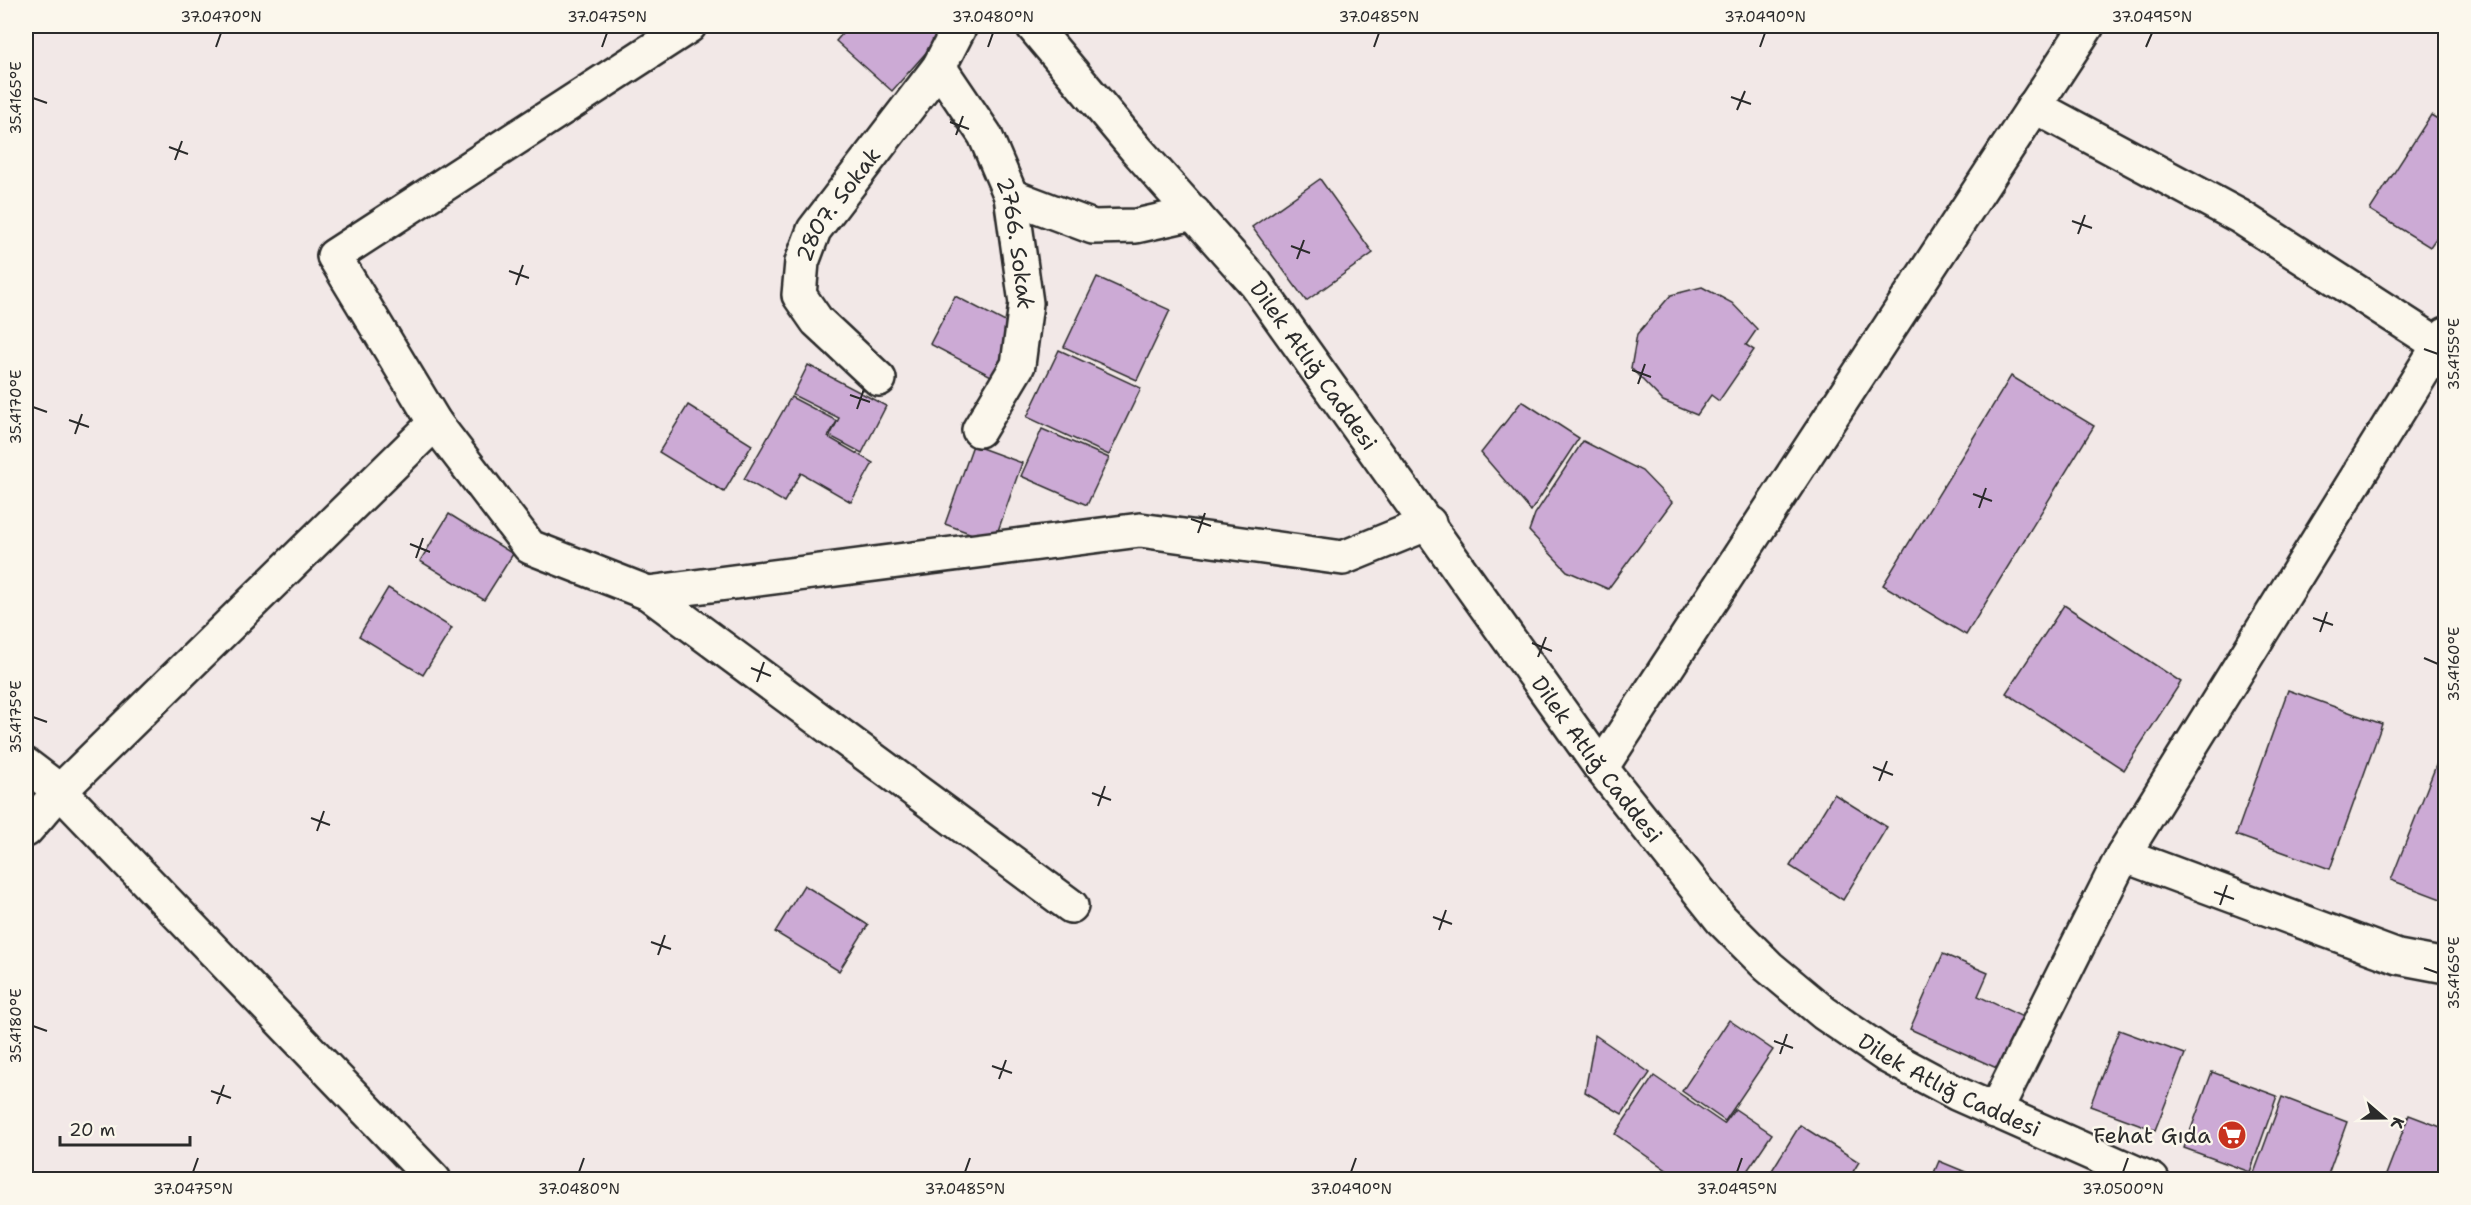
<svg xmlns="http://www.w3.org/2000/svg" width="2471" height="1205" viewBox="0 0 2471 1205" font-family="'Shantell Sans',sans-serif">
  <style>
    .building { fill: #ccaad5; stroke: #2b2b2b; stroke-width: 1.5 }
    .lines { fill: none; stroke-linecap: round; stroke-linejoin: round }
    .minor-casing { stroke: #2b2b2b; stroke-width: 38 }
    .major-casing { stroke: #2b2b2b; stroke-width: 38 }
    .minor { stroke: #fbf7ec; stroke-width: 33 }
    .major { stroke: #fbf7ec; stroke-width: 33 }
    .ticks { fill: none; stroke: #2b2b2b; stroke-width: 2 }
    .labels { text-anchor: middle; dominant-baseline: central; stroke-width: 5; stroke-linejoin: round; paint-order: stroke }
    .street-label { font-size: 22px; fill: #2b2b2b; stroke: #fbf7ec }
    .poi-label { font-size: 22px; fill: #2b2b2b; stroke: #fbf7ec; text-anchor: end }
    .neatline { fill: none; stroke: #2b2b2b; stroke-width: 2 }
    .ticks-label { font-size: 15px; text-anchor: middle; fill: #2b2b2b }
  </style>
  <rect width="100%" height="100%" fill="#f2e8e7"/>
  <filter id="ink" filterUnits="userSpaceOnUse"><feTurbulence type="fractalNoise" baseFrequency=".0167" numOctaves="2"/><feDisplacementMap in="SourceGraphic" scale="12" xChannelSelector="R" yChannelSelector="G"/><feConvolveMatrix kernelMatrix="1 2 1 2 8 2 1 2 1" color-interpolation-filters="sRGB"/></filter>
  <g filter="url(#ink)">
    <g class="building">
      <polygon points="849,26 925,26 939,38 892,91 836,41"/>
      <polygon points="2431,115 2446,124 2446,224 2430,247 2370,210"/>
      <polygon points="1320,179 1373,253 1306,301 1252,227"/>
      <polygon points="1097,277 1170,310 1137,380 1064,347"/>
      <polygon points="1702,287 1732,303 1757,329 1746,345 1754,350 1719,401 1711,395 1697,415 1663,401 1631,368 1637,334 1671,295"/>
      <polygon points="955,296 1017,328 993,377 930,344"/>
      <polygon points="1059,350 1141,388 1109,455 1027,417"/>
      <polygon points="808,365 886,406 862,453 830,436 839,418 793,395"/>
      <polygon points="2011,376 2094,426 1966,635 1883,585"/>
      <polygon points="791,397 837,421 828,437 873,463 851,502 801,473 784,502 744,479"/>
      <polygon points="1522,401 1579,438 1531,511 1481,453"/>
      <polygon points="688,405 752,445 724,492 659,452"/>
      <polygon points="1042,429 1109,458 1087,505 1021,476"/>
      <polygon points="1583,441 1642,471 1672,502 1608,589 1567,571 1529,531 1535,514"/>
      <polygon points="973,445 1022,463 994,542 945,524"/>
      <polygon points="449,514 513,554 484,600 420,561"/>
      <polygon points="388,588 452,628 423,675 359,636"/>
      <polygon points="2064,605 2181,682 2124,770 2006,693"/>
      <polygon points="2288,690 2382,724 2330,869 2236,835"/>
      <polygon points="2446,740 2446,901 2391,880"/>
      <polygon points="1834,794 1887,827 1843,900 1790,866"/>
      <polygon points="804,885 868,925 839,971 775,932"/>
      <polygon points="1943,954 1988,973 1978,996 2025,1018 2001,1070 1910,1029"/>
      <polygon points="1729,1020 1773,1050 1725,1121 1682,1091"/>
      <polygon points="2119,1030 2185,1054 2155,1130 2090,1106"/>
      <polygon points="1595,1035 1650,1073 1622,1114 1585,1092"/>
      <polygon points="2212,1072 2277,1096 2250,1172 2184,1148"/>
      <polygon points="1654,1076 1724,1124 1735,1109 1772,1134 1741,1180 1681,1180 1615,1134"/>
      <polygon points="2282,1097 2347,1122 2326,1180 2270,1180 2254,1173"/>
      <polygon points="2409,1115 2446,1129 2446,1180 2384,1180"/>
      <polygon points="1800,1125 1859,1162 1848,1180 1766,1180"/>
      <polygon points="1939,1161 1985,1180 1931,1180"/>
    </g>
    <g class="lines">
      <g class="minor-casing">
        <g id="minor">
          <polyline points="689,26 334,256 435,423 530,547 648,593 1071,906"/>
          <path id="s1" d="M939,67L985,135L1011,196L1026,303L1018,365L979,430"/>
          <polyline points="2034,106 2239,216 2439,345"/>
          <polyline points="1011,196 1093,227 1136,226 1194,213"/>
          <path id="s2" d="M879,379L817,321L799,295L802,262L814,230L939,67L960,26"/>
          <polyline points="648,593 1140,530 1343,558 1429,523"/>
          <polyline points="26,765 60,791 434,1180"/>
          <polyline points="1601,768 2087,26"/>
          <polyline points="26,830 60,791 435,423"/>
          <polyline points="2123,855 2398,957 2446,966"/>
          <polyline points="1995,1111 2123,855 2446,334"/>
        </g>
      </g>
      <g class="major-casing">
        <g id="major">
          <path id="s3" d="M1033,26L1136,149L1256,284L1601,768L1721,919L1769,967L1824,1013L1887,1056L1958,1094L2152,1180"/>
        </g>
      </g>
      <use href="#minor" class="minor"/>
      <use href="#major" class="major"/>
    </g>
  </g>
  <path class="ticks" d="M216,47L221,33M602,47L607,33M988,47L993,33M1374,47L1379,33M1760,47L1765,33M2146,47L2152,33M1731,97L1751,104M33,98L47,103M1737,110L1745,91M950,122L969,129M956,135L963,116M169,147L188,154M175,160L182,141M2072,221L2092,228M2078,234L2085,215M1291,246L1310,253M1297,259L1304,240M509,271L529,278M516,285L523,265M2424,349L2438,354M1632,370L1651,377M1638,384L1645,364M850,395L870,402M33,407L47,412M857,409L864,389M69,420L89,427M75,434L82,414M1973,494L1992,501M1979,508L1986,488M1191,519L1211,526M1198,533L1205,513M410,544L430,552M416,558L423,538M2313,618L2333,625M2320,632L2327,612M1532,643L1552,651M1538,657L1546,637M2424,658L2438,664M751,668L771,676M757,682L764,662M33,717L47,722M1873,767L1893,775M1879,781L1887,761M1092,793L1111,800M1098,806L1105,786M311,818L330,825M317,831L324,811M2214,892L2234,899M2220,905L2227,885M1433,917L1452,924M1439,930L1446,910M651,942L671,949M658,955L665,935M2424,968L2438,973M33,1026L47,1031M1774,1041L1793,1048M1780,1054L1787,1034M992,1066L1012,1073M999,1079L1006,1060M211,1091L231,1098M217,1104L224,1085M193,1172L198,1158M579,1172L584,1158M965,1172L970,1158M1351,1172L1356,1158M1737,1172L1742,1158M2123,1172L2128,1158"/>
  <defs>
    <g id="supermarket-disc" transform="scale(1.5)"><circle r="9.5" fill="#c8321e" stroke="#fbf7ec"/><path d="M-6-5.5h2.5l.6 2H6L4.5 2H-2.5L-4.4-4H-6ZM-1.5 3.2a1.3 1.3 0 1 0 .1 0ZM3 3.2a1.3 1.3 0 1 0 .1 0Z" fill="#fff"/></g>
  </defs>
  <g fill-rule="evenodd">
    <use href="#supermarket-disc" x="2232" y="1135"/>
  </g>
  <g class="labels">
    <g class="street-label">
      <text stroke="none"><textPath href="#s2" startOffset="218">2807. Sokak</textPath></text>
      <text stroke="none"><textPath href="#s1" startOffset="196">2766. Sokak</textPath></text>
      <text stroke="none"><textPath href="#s3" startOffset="441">Dilek Atlığ Caddesi</textPath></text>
      <text stroke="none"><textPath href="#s3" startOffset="926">Dilek Atlığ Caddesi</textPath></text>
      <text stroke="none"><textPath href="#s3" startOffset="1413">Dilek Atlığ Caddesi</textPath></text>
    </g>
    <g class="poi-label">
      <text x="2211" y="1135">Fehat Gıda</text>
    </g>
  </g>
  <rect width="2471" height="1205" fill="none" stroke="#fbf7ec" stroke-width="66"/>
  <g transform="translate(2384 1118) rotate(110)" stroke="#fbf7ec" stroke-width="4.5" paint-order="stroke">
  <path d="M0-4.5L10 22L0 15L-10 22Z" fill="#2b2b2b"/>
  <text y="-9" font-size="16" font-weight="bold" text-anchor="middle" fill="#2b2b2b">K</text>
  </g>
  <path d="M60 1136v9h130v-9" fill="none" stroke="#2b2b2b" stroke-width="3"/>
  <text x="69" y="1136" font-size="18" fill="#2b2b2b" stroke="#fbf7ec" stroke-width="4.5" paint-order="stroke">20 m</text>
  <rect x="33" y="33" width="2405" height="1139" class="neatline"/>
  <g class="ticks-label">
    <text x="221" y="22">37.0470°N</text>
    <text x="607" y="22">37.0475°N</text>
    <text x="993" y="22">37.0480°N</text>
    <text x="1379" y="22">37.0485°N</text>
    <text x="1765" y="22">37.0490°N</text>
    <text x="2152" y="22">37.0495°N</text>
    <text transform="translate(16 98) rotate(-90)" y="5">35.4165°E</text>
    <text transform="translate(2454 354) rotate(-90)" y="5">35.4155°E</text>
    <text transform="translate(16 407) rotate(-90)" y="5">35.4170°E</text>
    <text transform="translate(2454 664) rotate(-90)" y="5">35.4160°E</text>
    <text transform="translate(16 717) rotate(-90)" y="5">35.4175°E</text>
    <text transform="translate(2454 973) rotate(-90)" y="5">35.4165°E</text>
    <text transform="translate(16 1026) rotate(-90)" y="5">35.4180°E</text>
    <text x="193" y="1194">37.0475°N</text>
    <text x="579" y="1194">37.0480°N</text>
    <text x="965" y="1194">37.0485°N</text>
    <text x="1351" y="1194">37.0490°N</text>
    <text x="1737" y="1194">37.0495°N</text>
    <text x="2123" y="1194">37.0500°N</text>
  </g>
</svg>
